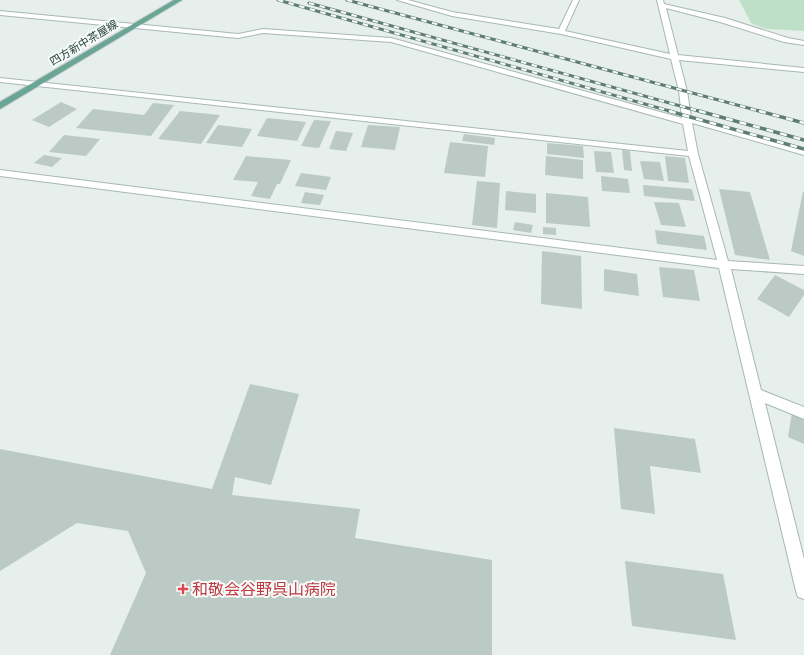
<svg xmlns="http://www.w3.org/2000/svg" width="804" height="655" viewBox="0 0 804 655" font-family="Karla,'Noto Sans JP',sans-serif">
  <style>
    .green { fill: #bfe0c8 }
    .building { fill: #bbcac4 }
    .lines { fill: none; stroke-linecap: round; stroke-linejoin: round }
    .minor-casing { stroke: #a8b8b2; stroke-width: 2 }
    .major-casing { stroke: #c2cac8; stroke-width: 2 }
    .minor { fill: #fff; fill-rule: evenodd }
    .major { fill: #6aa596; fill-rule: evenodd }
    .rail-far1-casing { stroke: #5f7d75; stroke-width: 3 }
    .rail-casing { stroke: #5f7d75; stroke-width: 3.5 }
    .rail-far1 { stroke: #f7fbf9; stroke-width: 2; stroke-dasharray: 5.5; stroke-linecap: butt }
    .rail { stroke: #f7fbf9; stroke-width: 2.5; stroke-dasharray: 7; stroke-linecap: butt }
    .health-dot { fill: #e0444e; stroke: #f7fbf9; stroke-width: 1.5 }
    .labels { text-anchor: middle; dominant-baseline: central; stroke-width: 4; stroke-linejoin: round; paint-order: stroke }
    .far-street-label { font-size: 11px; fill: #24423a; stroke: #f7fbf9 }
    .near-health-label { font-size: 16px; fill: #be3a42; stroke: #f7fbf9; text-anchor: start }
  </style>
  <rect width="100%" height="100%" fill="#e6efeb"/>
  <polygon class="green" points="739,0 804,0 804,31 766,29 751,23"/>
  <g class="building">
    <polygon points="61,102 77,109 49,127 32,120"/>
    <polygon points="153,103 174,105 151,136 76,128 93,109 144,115"/>
    <polygon points="180,111 220,115 201,144 158,139"/>
    <polygon points="267,118 306,122 297,141 257,136"/>
    <polygon points="314,120 331,121 319,148 301,146"/>
    <polygon points="218,125 252,129 242,147 206,143"/>
    <polygon points="368,125 400,127 395,150 361,147"/>
    <polygon points="336,131 353,133 346,151 329,149"/>
    <polygon points="464,134 495,138 494,145 462,141"/>
    <polygon points="64,135 100,139 86,156 49,152"/>
    <polygon points="450,142 488,146 485,177 444,173"/>
    <polygon points="547,143 583,146 584,158 547,154"/>
    <polygon points="622,150 630,151 632,171 624,170"/>
    <polygon points="594,151 611,152 614,173 596,172"/>
    <polygon points="44,155 62,158 52,167 34,163"/>
    <polygon points="246,156 291,160 280,184 277,184 270,199 251,196 258,182 233,180"/>
    <polygon points="546,156 583,160 583,179 545,175"/>
    <polygon points="665,156 685,158 689,183 668,181"/>
    <polygon points="640,161 660,162 664,181 644,179"/>
    <polygon points="301,173 331,177 326,190 295,186"/>
    <polygon points="601,176 628,179 630,193 602,191"/>
    <polygon points="477,181 500,183 497,228 472,225"/>
    <polygon points="643,185 692,189 695,201 644,196"/>
    <polygon points="719,189 750,192 770,260 735,255"/>
    <polygon points="506,191 536,194 536,213 505,210"/>
    <polygon points="803,191 804,192 804,256 791,251"/>
    <polygon points="305,192 324,195 320,205 301,203"/>
    <polygon points="546,193 588,197 590,227 546,223"/>
    <polygon points="654,202 679,203 686,227 661,225"/>
    <polygon points="515,222 533,225 531,233 513,230"/>
    <polygon points="543,227 556,228 556,235 543,234"/>
    <polygon points="655,230 704,236 707,250 657,244"/>
    <polygon points="542,251 581,256 582,309 541,304"/>
    <polygon points="659,267 694,270 700,301 663,297"/>
    <polygon points="604,269 637,274 639,296 604,291"/>
    <polygon points="775,275 804,290 804,295 789,317 757,299"/>
    <polygon points="250,384 299,394 271,485 235,477 232,495 360,509 355,538 492,560 492,655 110,655 146,573 128,531 77,523 0,571 0,449 212,489"/>
    <polygon points="792,412 804,417 804,444 788,437"/>
    <polygon points="614,428 695,439 701,473 650,466 655,514 621,509"/>
    <polygon points="625,561 723,574 736,640 632,626"/>
  </g>
  <g class="lines">
    <g class="minor-casing">
      <polygon id="minor" points="397,0 408,0 452,12 559,29 573,0 579,0 565,31 670,54 657,0 663,0 664,4 725,18 788,38 804,41 804,45 784,42 720,22 666,8 678,55 804,68 804,72 679,60 687,91 691,117 804,149 804,155 692,123 698,154 728,261 804,266 804,274 731,269 761,390 804,407 804,419 765,403 804,559 804,599 798,597 796,591 719,268 0,176 0,170 717,260 689,156 0,82 0,78 688,151 683,124 391,42 263,33 238,38 0,15 0,11 238,34 263,29 391,38 682,118 679,91 671,59 561,34 452,16"/>
    </g>
    <g class="major-casing">
      <polygon id="major" points="174,0 182,0 0,109 0,102"/>
    </g>
    <use href="#minor" class="minor"/>
    <use href="#major" class="major"/>
    <g class="rail-far1-casing">
      <g id="rail-far1">
        <polyline points="278,0 673,112"/>
        <polyline points="347,0 763,112"/>
        <polyline points="309,3 702,112"/>
      </g>
    </g>
    <g class="rail-casing">
      <g id="rail">
        <polyline points="669,111 804,149"/>
        <polyline points="699,111 804,140"/>
        <polyline points="759,111 804,123"/>
      </g>
    </g>
    <use href="#rail-far1" class="rail-far1"/>
    <use href="#rail" class="rail"/>
  </g>
  <path class="health-dot" d="M181 583h4v4h4v4h-4v4h-4v-4h-4v-4h4z"/>
  <g class="labels">
    <g class="far-street-label">
      <text transform="translate(84 43) rotate(-31)">四方新中茶屋線</text>
    </g>
    <g class="near-health-label">
      <text x="192" y="589">和敬会谷野呉山病院</text>
    </g>
  </g>
</svg>
